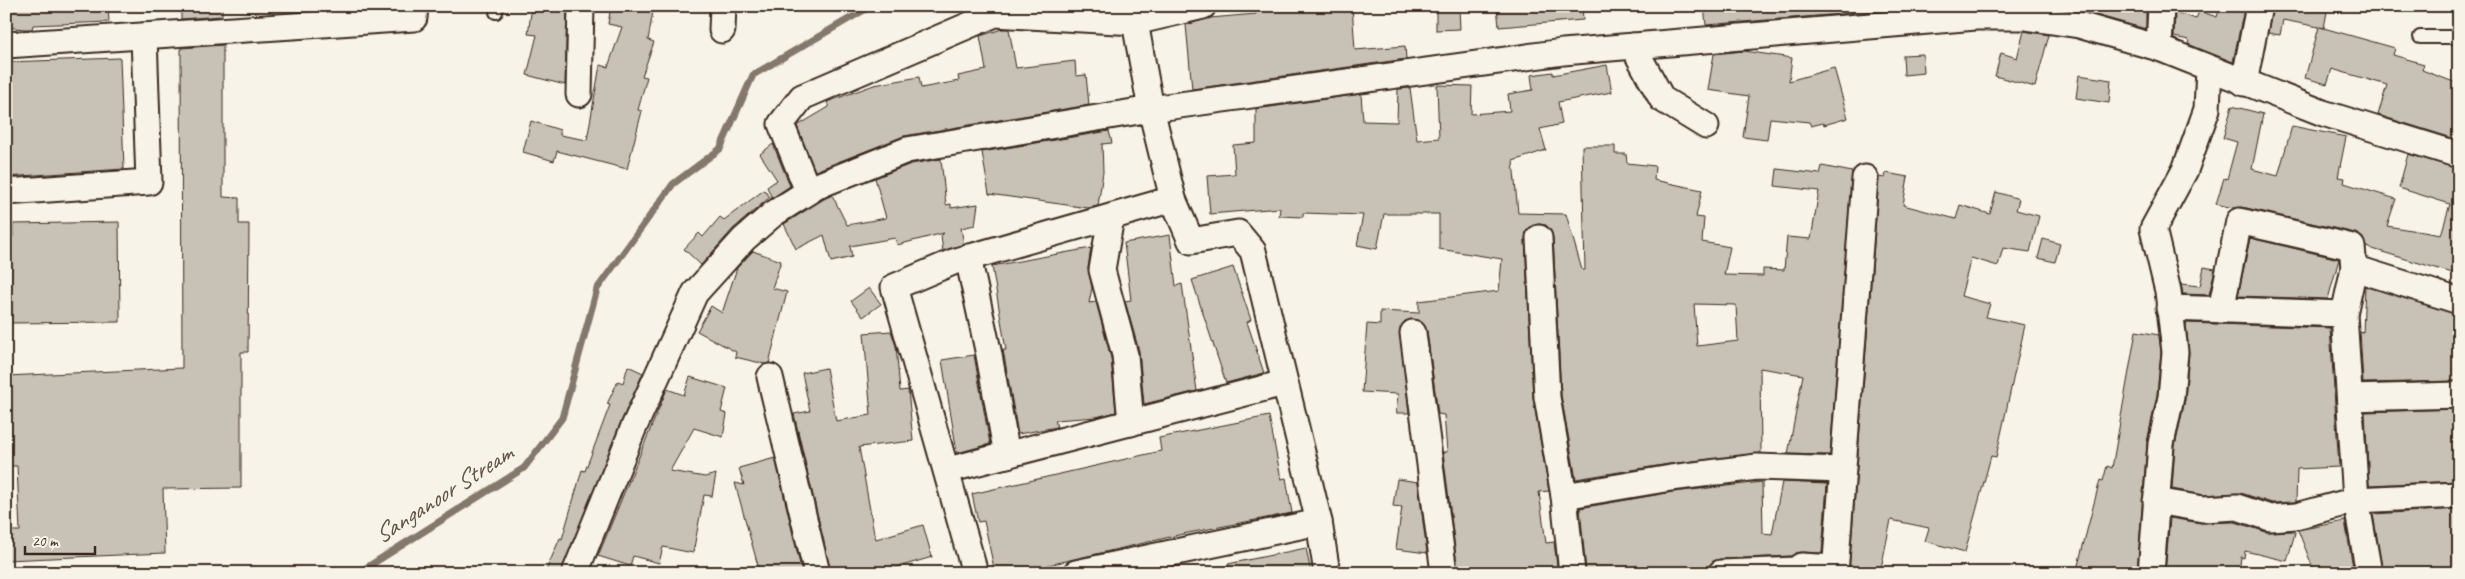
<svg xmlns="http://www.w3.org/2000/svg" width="2465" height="579" viewBox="0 0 2465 579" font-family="Caveat,sans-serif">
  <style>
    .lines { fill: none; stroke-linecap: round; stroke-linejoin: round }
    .stream { stroke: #84786c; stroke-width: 7 }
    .building { fill: #c8c1b6; stroke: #3b2a1e; fill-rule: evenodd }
    .service-casing { stroke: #3b2a1e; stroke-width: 16 }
    .minor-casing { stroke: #3b2a1e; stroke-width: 29 }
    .service { stroke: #f7f3e8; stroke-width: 12 }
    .minor { stroke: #f7f3e8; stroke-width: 25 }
    .labels { text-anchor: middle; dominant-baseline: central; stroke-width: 4; stroke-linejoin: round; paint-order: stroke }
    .water-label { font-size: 25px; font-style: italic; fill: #5f5145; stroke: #f7f3e8 }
  </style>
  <rect width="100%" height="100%" fill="#f7f3e8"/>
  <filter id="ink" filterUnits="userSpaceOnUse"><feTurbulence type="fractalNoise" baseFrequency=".02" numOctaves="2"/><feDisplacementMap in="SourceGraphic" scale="10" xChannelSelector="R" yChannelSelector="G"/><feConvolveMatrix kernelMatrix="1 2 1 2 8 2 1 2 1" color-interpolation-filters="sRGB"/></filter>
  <g filter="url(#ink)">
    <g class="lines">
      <polyline class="stream" points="358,573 524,468 562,418 597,289 673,184 720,149 753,75 871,6"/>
    </g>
    <g class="building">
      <polygon points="6,6 108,6 109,22 33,25 32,29 24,29 6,27"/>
      <polygon points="181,6 222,6 222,16 181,19"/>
      <polygon points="532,6 567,6 565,85 527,75 537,35 528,34"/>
      <polygon points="611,6 654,6 648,40 654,42 642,76 647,77 638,110 642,111 627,169 557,151 554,161 523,152 531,121 560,130 560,135 587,140 600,65 608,67 622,27 608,24"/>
      <polygon points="1255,6 1352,6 1355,50 1405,46 1406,59 1192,89 1186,25 1210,18 1256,14"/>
      <polygon points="1497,6 1582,6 1583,20 1499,27"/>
      <polygon points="1704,6 1853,6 1853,13 1706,25"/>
      <polygon points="2081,6 2129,6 2146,11 2146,29 2081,11"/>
      <polygon points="2220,6 2244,9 2233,62 2188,44 2189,40 2174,37 2175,12 2196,19 2199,11 2217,17"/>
      <polygon points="2273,6 2328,6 2324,28 2320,27 2395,48 2393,55 2424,64 2422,70 2459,84 2459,140 2378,115 2387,85 2332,69 2327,84 2305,78 2319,27 2283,20 2280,35 2268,33"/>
      <polygon points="1459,7 1460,29 1436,30 1436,8"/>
      <polygon points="1002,29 1009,29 1016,68 1075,61 1076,76 1086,75 1089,105 904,136 815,171 797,126 829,107 827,102 874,85 919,77 921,88 959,81 958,76 986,70 980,36"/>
      <polygon points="2024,31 2049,35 2035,87 1995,76 2001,53 2017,58"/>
      <polygon points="223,45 223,197 239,198 239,224 249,224 248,352 241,352 241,488 163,489 165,553 6,560 6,531 20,531 17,466 6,466 6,376 182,368 181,48"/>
      <polygon points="1744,51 1792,58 1789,81 1834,68 1848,118 1824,125 1823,123 1811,126 1809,122 1770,118 1767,140 1743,137 1749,96 1708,90 1714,54"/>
      <polygon points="1923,54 1924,73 1904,75 1903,55"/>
      <polygon points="120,58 124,169 6,177 6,62"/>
      <path d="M1607,65L1612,92L1558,102L1562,124L1540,129L1546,150L1513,161L1518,213L1566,214L1582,270H1585L1582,146H1615V154H1626L1627,163L1655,166L1654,180L1702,190L1696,217L1704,218L1702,242L1730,247L1724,275L1763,276V269L1784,270L1787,237L1811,239L1819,191L1775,186L1777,169L1820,174L1822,166L1852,172L1830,455L1788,454L1803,375L1760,368L1761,453L1669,464L1576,479L1561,395L1553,237L1551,231L1546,225L1538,224L1526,231L1525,239L1533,398L1549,491L1539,492L1546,543L1554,542L1558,573H1458L1443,452H1447L1444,415L1438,414L1427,331L1419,320L1412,319L1405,321L1400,328L1409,413H1396L1398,394L1362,392L1367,324L1380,325V311L1419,313V301L1499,291L1502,259L1439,249V214H1384L1377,249L1357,245L1363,215L1303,213V217L1279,216L1280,208L1210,214L1207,176L1235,174L1233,145L1256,143V109L1361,94L1363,121L1397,122L1398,89L1410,88L1417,140L1439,138L1437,85L1472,86L1471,114L1510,111L1508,94L1533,90L1531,75L1553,72V75ZM1694,304L1736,305L1738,341L1697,346Z"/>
      <polygon points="2079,75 2111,80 2109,103 2076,98"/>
      <polygon points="2232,106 2263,114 2252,169 2278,176 2292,126 2346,137 2338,177 2345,178 2344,183 2396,199 2387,226 2441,235 2450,204 2399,188 2408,154 2459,169 2459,275 2366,247 2363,238 2355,233 2242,207 2233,208 2216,204 2224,178 2227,179 2237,142 2223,138"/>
      <polygon points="1109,131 1112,143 1102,144 1103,172 1098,206 1088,208 989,194 982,152"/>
      <polygon points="773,144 790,186 772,198 767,187 777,180 760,154"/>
      <polygon points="941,159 946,205 951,204 951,208 978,204 975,225 961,228 964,244 943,251 941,236 944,233 897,245 895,238 850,246 852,257 831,262 824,235 796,249 784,224 824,199 832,195 847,225 886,218 875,178 911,164"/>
      <polygon points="1886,173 1908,177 1903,205 1956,219 1960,205 1990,214 1996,192 2019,199 2016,210 2039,216 2030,252 2003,248 1998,266 1971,258 1961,296 1990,304 1986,317 2025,325 1996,457 1991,456 1965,552 1925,541 1929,528 1891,520 1880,573 1849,573 1879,177 1885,178"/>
      <polygon points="764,190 770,197 733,229 701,265 684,249 699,233 703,237 720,217 724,220"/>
      <polygon points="119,222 120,322 6,323 6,237 13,237 13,224"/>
      <polygon points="1170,235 1176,286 1182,284 1197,391 1144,404 1139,351 1125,301 1131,300 1124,243"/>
      <polygon points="2250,238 2339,259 2328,299 2238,296"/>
      <polygon points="2043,239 2060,244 2055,262 2038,258"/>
      <polygon points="1091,248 1088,268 1092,288 1089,303 1096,302 1111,358 1116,412 1097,417 1055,420 1057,427 1018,434 1003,350 1006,350 992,266"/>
      <polygon points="753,251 781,261 772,288 787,292 769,363 765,364 735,357 736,352 697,331 711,306 722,313 737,268"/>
      <polygon points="1233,267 1251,320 1247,322 1264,373 1226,383 1192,280"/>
      <polygon points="2204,267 2215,269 2209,295 2183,294 2181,284 2200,286"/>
      <polygon points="2365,286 2459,315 2459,381 2363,383 2360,331 2363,332"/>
      <polygon points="869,288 881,304 863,317 851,301"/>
      <polygon points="2186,323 2330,328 2339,467 2297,469 2296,501 2294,502 2272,503 2241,493 2204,495 2172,489 2175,446 2185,400 2189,353"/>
      <polygon points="891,331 896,346 900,391 908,390 913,441 859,447 874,533 876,539 923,525 932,557 878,573 831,573 794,414 810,411 802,373 826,368 836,421 871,415 864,333"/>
      <polygon points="2136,331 2159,335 2161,352 2157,395 2147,443 2137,573 2076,573 2100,480 2103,481 2107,466 2112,468"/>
      <polygon points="974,355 990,444 957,453 942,360"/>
      <polygon points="628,366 643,373 620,424 561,573 545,573 560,538 562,539 582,470 585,471 610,405 607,404 618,381 623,383"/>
      <polygon points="690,377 727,388 721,412 727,414 723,437 694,428 670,471 705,477 716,474 712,496 704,495 693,553 663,547 659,563 633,556 630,566 598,556 667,389 684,395"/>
      <polygon points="2459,409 2459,481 2369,485 2365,412"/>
      <polygon points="1269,416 1281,479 1286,478 1292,513 1183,534 1014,573 995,573 984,521 978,522 972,494 1161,451 1159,438"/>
      <polygon points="775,458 802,573 760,573 735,483 744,485 739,468"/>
      <polygon points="1397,479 1418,482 1427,553 1396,549 1402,507 1393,506"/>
      <polygon points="1762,482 1763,533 1772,534 1782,482 1827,484 1822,553 1802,552 1791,556 1720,559 1713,561 1708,568 1686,568 1686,572 1627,573 1627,570 1586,572 1580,508 1673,492"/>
      <polygon points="2459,509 2459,573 2383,573 2373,514"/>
      <polygon points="2170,518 2201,523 2235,522 2266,532 2295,531 2295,533 2287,561 2245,551 2244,558 2241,557 2239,573 2165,573"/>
      <polygon points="2345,521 2354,573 2315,573 2298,530"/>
      <polygon points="1306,548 1311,573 1228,573 1228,564"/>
    </g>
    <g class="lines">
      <g class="service-casing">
        <g id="service">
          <polyline points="496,12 497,6"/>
          <polyline points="2420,37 2459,37"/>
        </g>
      </g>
      <g class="minor-casing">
        <g id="minor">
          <polyline points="1135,22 1151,109 1173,199 1191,241 1238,233 1253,251 1319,522"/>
          <polyline points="722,30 723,6"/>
          <polyline points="6,45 414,18 415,6"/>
          <polyline points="1633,46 1662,99 1706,126"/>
          <polyline points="2159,48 2161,6"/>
          <polyline points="2244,83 2259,6"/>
          <polyline points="579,94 581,6"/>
          <polyline points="808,191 781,124 802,97 995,14 1135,22 1203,6"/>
          <polyline points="6,192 149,182 144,36"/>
          <polyline points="1111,217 1102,270 1125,355 1131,423"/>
          <polyline points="1539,238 1547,397 1564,496 1572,573"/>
          <polyline points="968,257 989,355 1007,455"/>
          <polyline points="2169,308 2344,314"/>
          <polyline points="2221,310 2239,221 2352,247 2354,268"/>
          <polyline points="1413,333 1444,573"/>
          <polyline points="770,377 817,573"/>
          <polyline points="2350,398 2459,395"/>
          <polyline points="948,470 1284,383"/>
          <polyline points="1564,496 1671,478 1757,467 1842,470"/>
          <polyline points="2156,501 2203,509 2237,507 2270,518 2296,516 2356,500 2459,495"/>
          <polyline points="575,573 633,429 695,293 744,239 773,214 817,186 907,150 1151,109 1563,52 1976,17 2025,17 2079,25 2159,48 2323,113 2459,155"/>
          <polyline points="975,573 894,287 953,262 1173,199"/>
          <polyline points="1076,573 1319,522 1327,573"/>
          <polyline points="1721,573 1796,570 1801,566 1835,568"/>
          <polyline points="1835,573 1865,178"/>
          <polyline points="2151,573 2161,444 2171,397 2175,352 2168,291 2153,229 2185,170 2207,109 2209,69"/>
          <polyline points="2369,573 2356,500 2344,314 2354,268 2459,301"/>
        </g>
      </g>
      <use href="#service" class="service"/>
      <use href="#minor" class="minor"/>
    </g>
  </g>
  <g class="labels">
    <g class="water-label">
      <text transform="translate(443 494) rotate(-33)">Sanganoor Stream</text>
    </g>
  </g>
  <rect width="2465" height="579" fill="none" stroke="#f7f3e8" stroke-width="25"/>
  <rect x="12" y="12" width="2440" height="554" fill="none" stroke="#3b2a1e" stroke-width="2" filter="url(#ink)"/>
  <path d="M25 546v8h70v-8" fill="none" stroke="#3b2a1e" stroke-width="2.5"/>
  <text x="32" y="546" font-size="15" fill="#3b2a1e" stroke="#f7f3e8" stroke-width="4" paint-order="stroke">20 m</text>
</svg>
